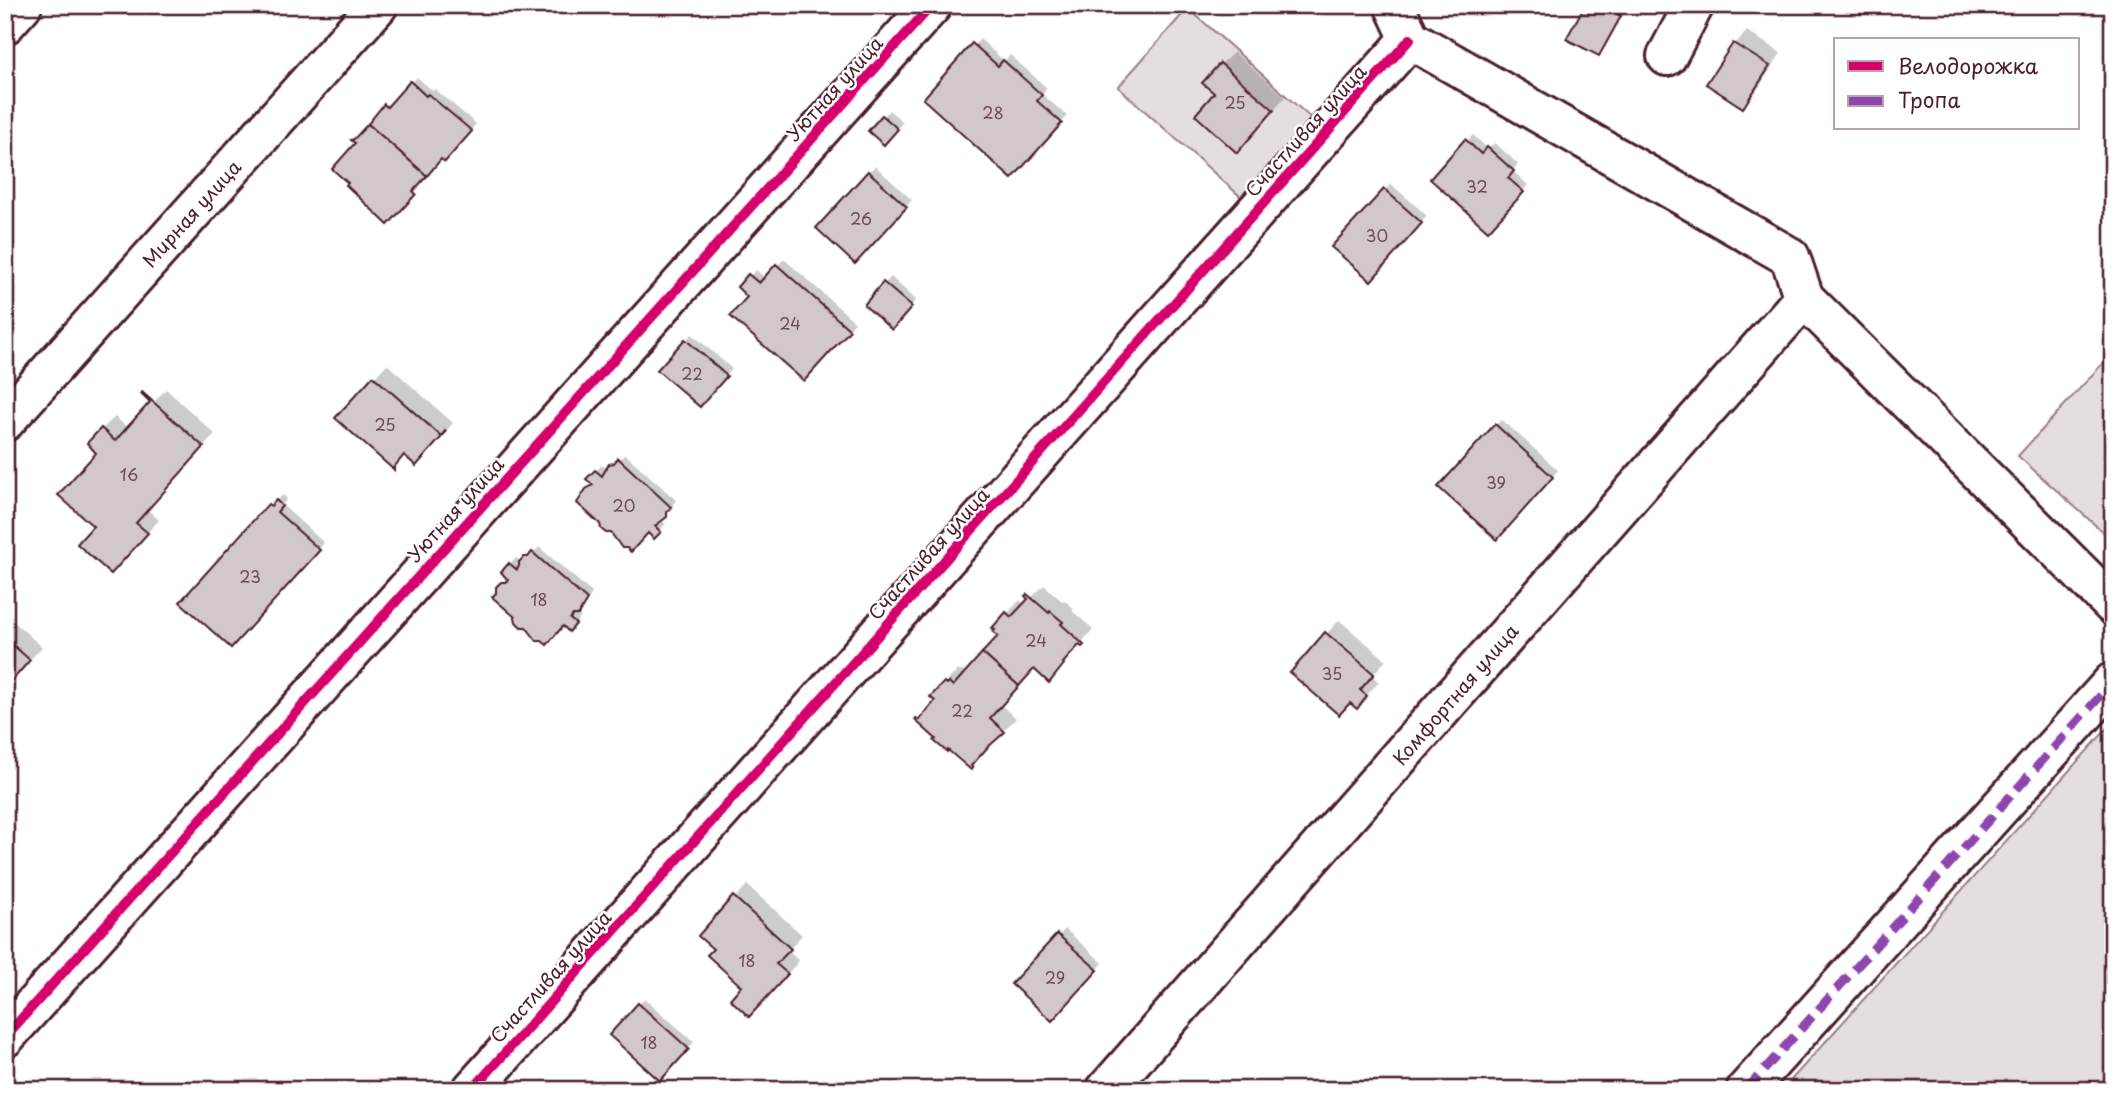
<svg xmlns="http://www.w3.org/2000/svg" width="2118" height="1095" viewBox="0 0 2118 1095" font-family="'Playpen Sans',sans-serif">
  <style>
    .green { fill: #e5dee0; stroke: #987e86; stroke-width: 2 }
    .shadow { fill: #0003 }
    .building { fill: #d2c7cb; stroke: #4a1f2b; stroke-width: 2 }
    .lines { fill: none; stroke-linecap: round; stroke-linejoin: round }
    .street-casing { stroke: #4a1f2b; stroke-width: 44 }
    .street { stroke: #fff; stroke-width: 38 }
    .quiet { stroke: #8e44ad; stroke-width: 9; stroke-dasharray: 18 9; stroke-linecap: butt }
    .cycleway-casing { stroke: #fff; stroke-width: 15 }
    .cycleway { stroke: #d6006c; stroke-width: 10 }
    .labels { text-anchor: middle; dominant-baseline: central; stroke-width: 5; stroke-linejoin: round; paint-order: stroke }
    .number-label { font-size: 16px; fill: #6c4953 }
    .street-label { font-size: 19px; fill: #4a1f2b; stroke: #fff }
  </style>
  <rect width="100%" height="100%" fill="#fff"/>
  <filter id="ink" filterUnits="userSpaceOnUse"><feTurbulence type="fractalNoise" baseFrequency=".0143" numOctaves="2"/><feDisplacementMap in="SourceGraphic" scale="14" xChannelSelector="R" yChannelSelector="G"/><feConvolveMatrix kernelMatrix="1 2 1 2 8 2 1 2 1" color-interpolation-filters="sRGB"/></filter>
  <g filter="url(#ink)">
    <g class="green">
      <polygon points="1188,8 1312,119 1241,197 1118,87"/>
      <polygon points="2113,352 2113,541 2018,456"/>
      <polygon points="2113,722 2113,1090 1782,1090"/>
    </g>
    <g class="shadow">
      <polygon points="1587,5 1617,5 1626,10 1605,48 1599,54"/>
      <polygon points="1747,31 1781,53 1755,93 1743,106 1708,84 1735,44"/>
      <polygon points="980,39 1004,61 1010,55 1047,88 1042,94 1067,116 1018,171 925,99"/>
      <polygon points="1234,52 1285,97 1249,137 1216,93 1221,64"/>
      <polygon points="417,77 433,91 435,89 476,124 450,153 441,157 417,184 420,187 394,217 386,106 392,101 394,102"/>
      <polygon points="889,110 903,122 884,143 871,131"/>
      <polygon points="1473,135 1488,149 1495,143 1518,164 1513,171 1528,185 1494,223 1467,141"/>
      <polygon points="875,166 912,200 855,261 869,172"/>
      <polygon points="1391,184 1427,216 1376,273 1385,190"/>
      <polygon points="784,259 855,322 803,378 749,296 739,287 756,270 765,278"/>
      <polygon points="891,277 916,300 898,321 866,304"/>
      <polygon points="692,334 732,369 705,399 686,340"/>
      <polygon points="387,364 453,423 429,451 405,453 338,418"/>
      <polygon points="166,389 215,434 147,509 159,520 123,559 95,526 99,452 102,429 115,417 129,429"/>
      <polygon points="1502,420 1558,470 1503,532 1496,425"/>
      <polygon points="625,454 676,500 673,504 673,509 660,520 666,524 654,536 588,490 594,484 588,479 602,465 607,469 617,458 621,458"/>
      <polygon points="283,495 287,499 282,505 324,543 237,640 270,505"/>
      <polygon points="539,547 592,593 584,607 577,614 581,617 569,630 564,624 517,616 498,588 508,577 503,572 516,558 522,563 531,551 535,552"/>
      <polygon points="1044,585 1062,601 1064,600 1074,609 1072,611 1093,629 1061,667 1035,667 1001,705 1016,718 969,766 938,701 932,697 958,670 961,672 962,670 966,674 1000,636 994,627 1020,600 1024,605"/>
      <polygon points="5,614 42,647 22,668 5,677"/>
      <polygon points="1339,620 1386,660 1372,676 1379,682 1356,706 1292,673"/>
      <polygon points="747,885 802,935 788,951 799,961 762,1002 744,986 715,949 701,935"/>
      <polygon points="1065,929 1103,963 1058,1013 1014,984"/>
      <polygon points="645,999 694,1042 660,1078 639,1004"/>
    </g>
    <g class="building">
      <polygon points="1585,5 1601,5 1621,16 1599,56 1566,39"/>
      <polygon points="972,43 998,66 1003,60 1042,95 1037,101 1062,123 1012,179 923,99"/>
      <polygon points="1733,43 1770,66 1743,108 1706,84"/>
      <polygon points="1220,63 1274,110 1237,153 1195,115 1214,93 1202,83"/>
      <polygon points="410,81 426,96 428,94 472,131 445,162 441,159 427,176 368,124 384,104 387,107"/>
      <polygon points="882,115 898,129 884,145 868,131"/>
      <polygon points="368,124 427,176 413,191 416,194 388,225 346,185 348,183 332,169 355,143 351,140 354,139"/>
      <polygon points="1465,139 1481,154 1487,147 1514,171 1508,178 1524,192 1488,231 1430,179"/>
      <polygon points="868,171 907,207 855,264 816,228"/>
      <polygon points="1384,189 1422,223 1371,281 1331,247"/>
      <polygon points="776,264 850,330 804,381 730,316 747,297 737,287 748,274 759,283"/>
      <polygon points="883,282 912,307 892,330 864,305"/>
      <polygon points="685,339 727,376 700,407 657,370"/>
      <polygon points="373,376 441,436 445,431 446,432 416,466 404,455 394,467 394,470 335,418"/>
      <polygon points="142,392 204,447 136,523 148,533 111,574 77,544 93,526 58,495 96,453 87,443 101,428 115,441 150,402 141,393"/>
      <polygon points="1495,424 1553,477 1497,540 1438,487"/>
      <polygon points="618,458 671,507 667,512 667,517 655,526 661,532 654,539 648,533 631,552 627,548 622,548 611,533 606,533 601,529 600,524 577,503 586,489 593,485 586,479 595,470 602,476 609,464 614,463"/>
      <polygon points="276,500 282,506 277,512 320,550 231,648 180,602 268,504 271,506"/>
      <polygon points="532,552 587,600 578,615 573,615 570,619 576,624 569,632 563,626 547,645 542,641 537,641 526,627 521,627 516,622 515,617 492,597 496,593 496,587 501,582 506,582 508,580 501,572 509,563 517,570 519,566 519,562 524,557 528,557"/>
      <polygon points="1027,594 1049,613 1050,611 1063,622 1061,624 1084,645 1082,647 1079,645 1063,663 1064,664 1049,683 1034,669 1019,686 982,653 998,636 993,632 995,630 992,628 1006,612 1011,617 1028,599 1025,596"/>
      <polygon points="1325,632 1374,674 1360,690 1367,696 1357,709 1350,703 1339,715 1290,673"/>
      <polygon points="5,638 30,660 10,683 5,679"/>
      <polygon points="982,653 1019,686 990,718 1005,732 987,748 971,766 973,768 971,770 948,750 947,752 934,741 936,739 915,720 916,718 919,720 935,701 930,697 944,682 947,684 949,682 953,686"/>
      <polygon points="733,896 791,949 776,964 788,974 749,1017 730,999 741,986 707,955 713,949 698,936"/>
      <polygon points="1057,934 1098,970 1052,1021 1011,984"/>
      <polygon points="638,1003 689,1049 660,1081 609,1035"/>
    </g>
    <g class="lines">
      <g class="street-casing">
        <g id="street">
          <polyline points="1394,5 1410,39 1790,257 1804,298 2113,605"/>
          <polyline points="5,24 22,5"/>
          <polyline points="1667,56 1694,5"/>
          <polyline points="5,421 378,5"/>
          <polyline points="5,1037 932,5"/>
          <polyline points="472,1090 1410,39"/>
          <polyline points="1106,1090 1804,298"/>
          <polyline points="1746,1090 2113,682"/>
        </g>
      </g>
      <use href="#street" class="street"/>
      <polyline class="quiet" points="1746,1090 2113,682"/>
      <g class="cycleway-casing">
        <g id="cycleway">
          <polyline points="5,1037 932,5"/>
          <polyline points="472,1090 1410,39"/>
        </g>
      </g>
      <use href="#cycleway" class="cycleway"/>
    </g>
  </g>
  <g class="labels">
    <g class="number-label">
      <text x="1235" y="102">25</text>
      <text x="993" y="112">28</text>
      <text x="1477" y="186">32</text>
      <text x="861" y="218">26</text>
      <text x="1377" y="235">30</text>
      <text x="790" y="323">24</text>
      <text x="692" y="373">22</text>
      <text x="385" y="424">25</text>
      <text x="129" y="474">16</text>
      <text x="1496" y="482">39</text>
      <text x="624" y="505">20</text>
      <text x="250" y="576">23</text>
      <text x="539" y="599">18</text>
      <text x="1036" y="640">24</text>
      <text x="1332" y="673">35</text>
      <text x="962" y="710">22</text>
      <text x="747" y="960">18</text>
      <text x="1055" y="977">29</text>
      <text x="649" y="1042">18</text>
    </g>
    <g class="street-label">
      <text transform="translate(834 88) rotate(-48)">Уютная улица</text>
      <text transform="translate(1305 130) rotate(-48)">Счастливая улица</text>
      <text transform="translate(191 213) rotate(-48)">Мирная улица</text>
      <text transform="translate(455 509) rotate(-48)">Уютная улица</text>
      <text transform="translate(928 553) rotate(-48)">Счастливая улица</text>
      <text transform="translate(1455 694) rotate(-49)">Комфортная улица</text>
      <text transform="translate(550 976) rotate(-48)">Счастливая улица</text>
    </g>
  </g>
  <rect width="2118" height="1095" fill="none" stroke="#fff" stroke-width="28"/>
  <rect x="14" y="14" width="2090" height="1067" fill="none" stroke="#4a1f2b" stroke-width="2.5" filter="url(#ink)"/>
  <rect x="1834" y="38" width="245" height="91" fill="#ffffff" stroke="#b7a5aa" stroke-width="2"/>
  <rect x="1848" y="61" width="35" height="10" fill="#d6006c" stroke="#b7a5aa" stroke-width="2"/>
  <text x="1898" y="74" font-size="21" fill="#4a1f2b">Велодорожка</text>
  <rect x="1848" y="96" width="35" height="10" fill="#8e44ad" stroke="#b7a5aa" stroke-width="2"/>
  <text x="1898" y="108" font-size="21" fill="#4a1f2b">Тропа</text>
</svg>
